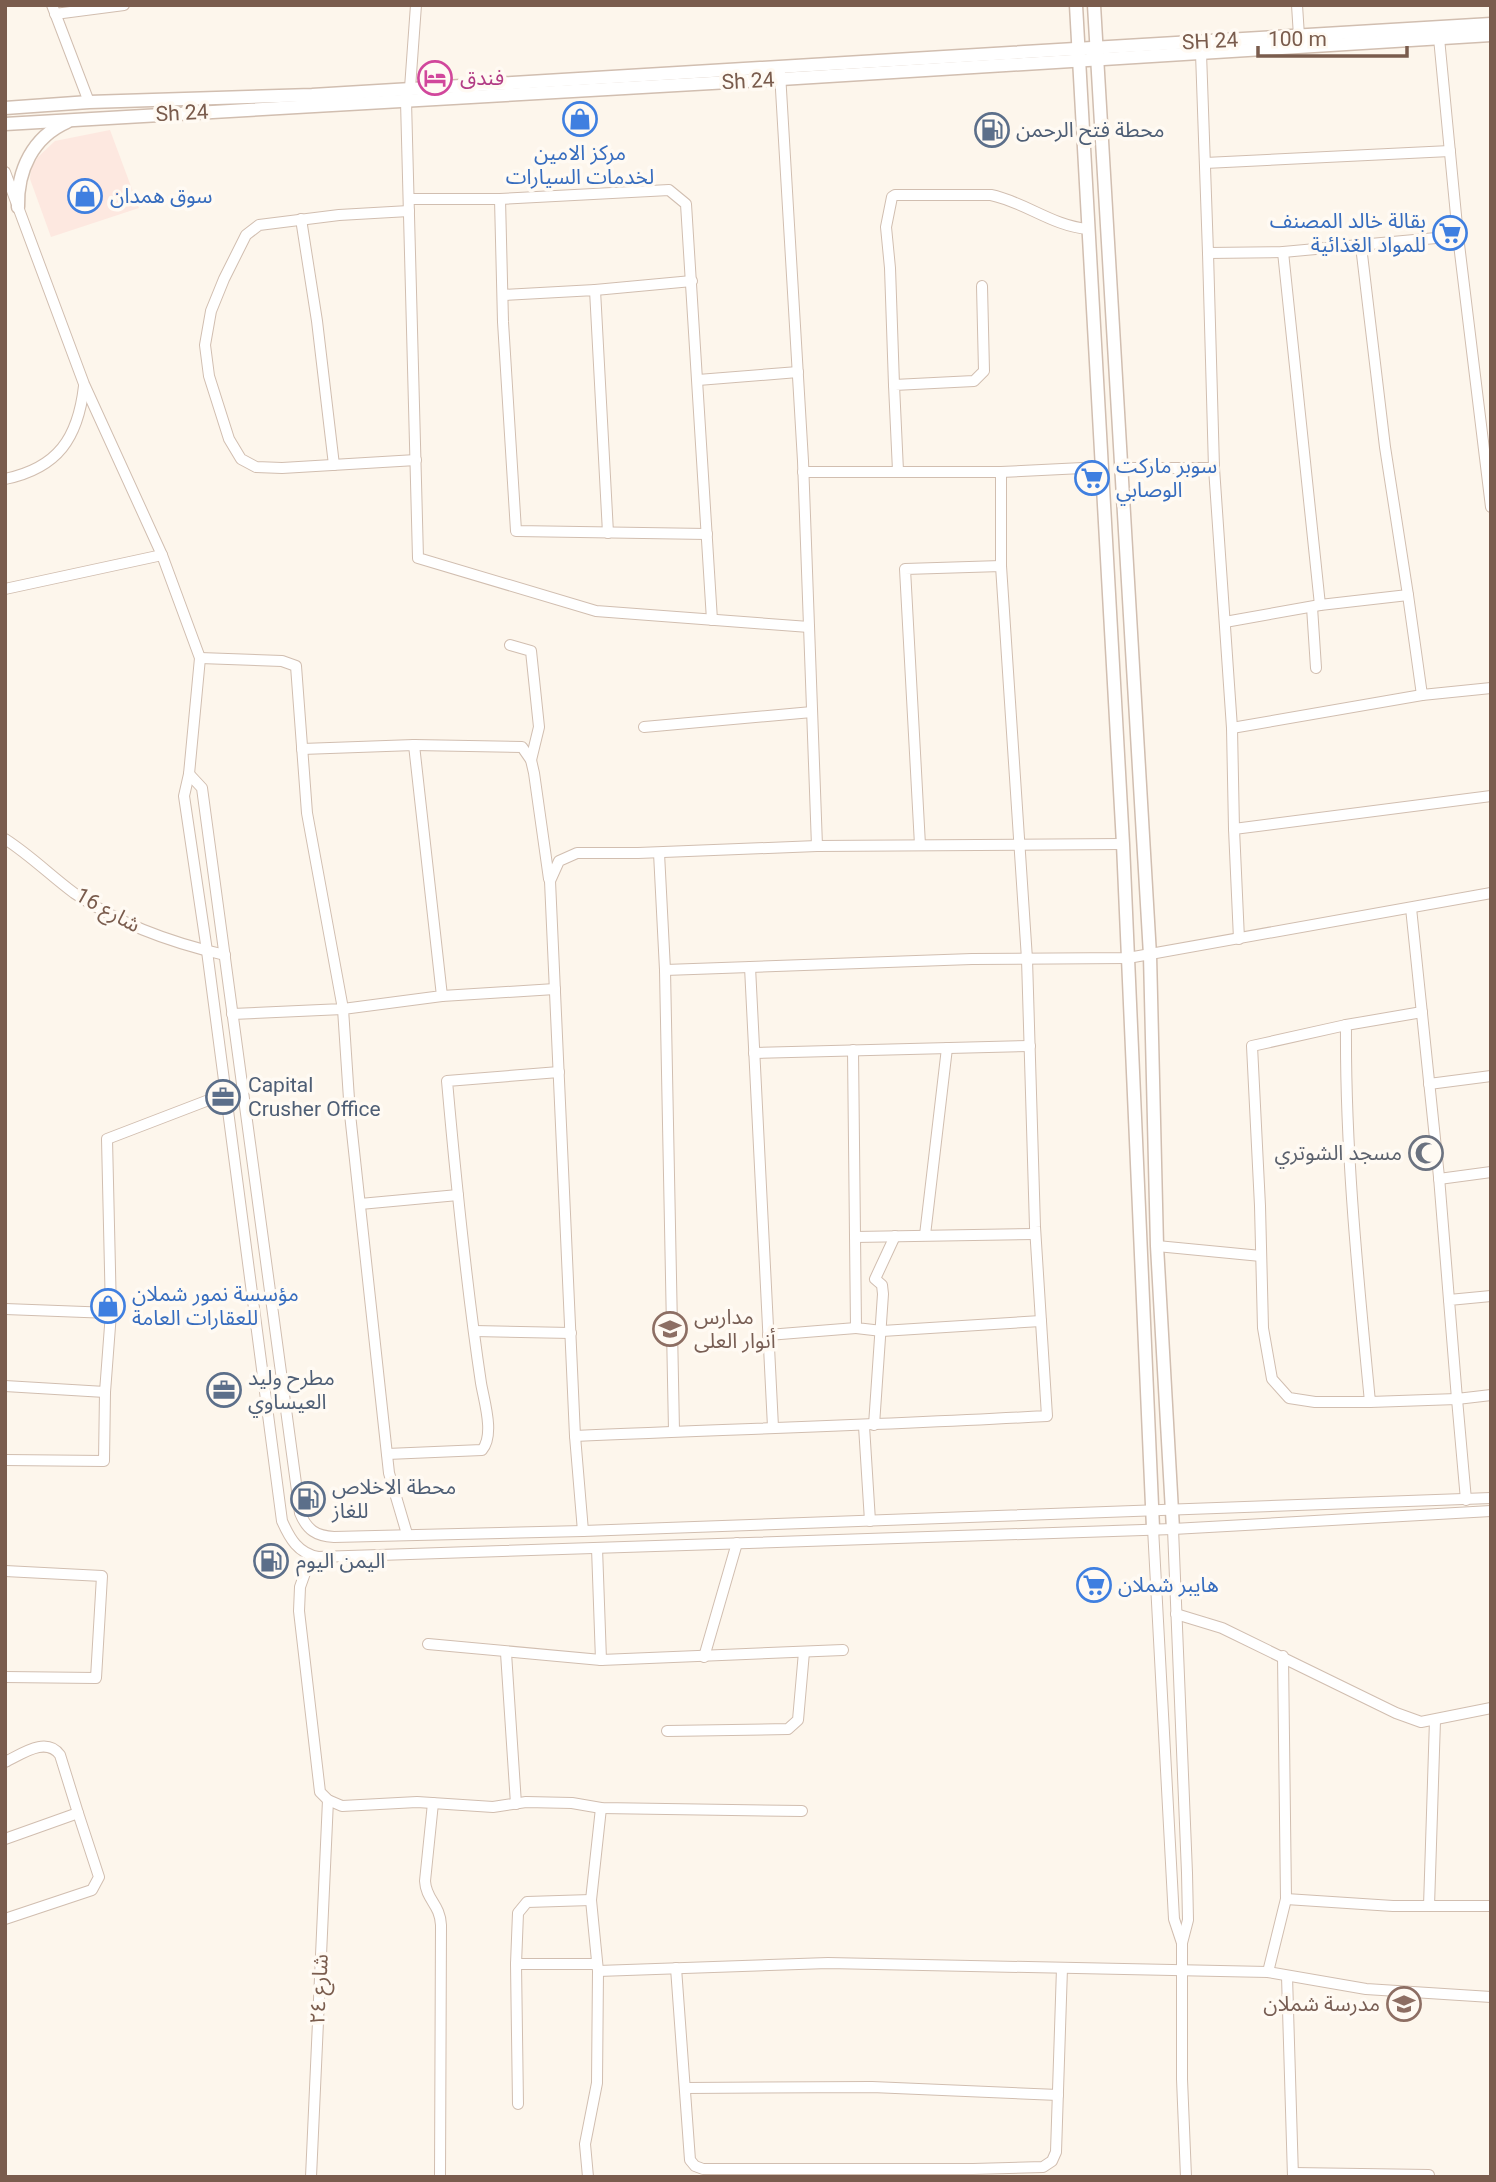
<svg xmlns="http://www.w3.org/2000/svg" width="1496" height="2182" viewBox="0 0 1496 2182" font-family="Roboto,'Noto Sans Arabic',sans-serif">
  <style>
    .commercial { fill: #fde8e0 }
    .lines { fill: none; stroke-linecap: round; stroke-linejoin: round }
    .minor-casing { stroke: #d1beb0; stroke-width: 12 }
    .tertiary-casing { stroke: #d1beb0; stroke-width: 15 }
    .minor { stroke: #fff; stroke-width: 10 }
    .tertiary { stroke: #fff; stroke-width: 12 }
    .labels { text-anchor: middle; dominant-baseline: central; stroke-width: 7; stroke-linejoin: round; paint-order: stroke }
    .street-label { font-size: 21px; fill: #7a5c4d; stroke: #fffaf3 }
    .hotel-label { font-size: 21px; fill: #b23c85; stroke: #fffaf3; text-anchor: start }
    .service-label { font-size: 21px; fill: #4e5e75; stroke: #fffaf3; text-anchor: start }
    .shop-label { font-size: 21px; fill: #366cbe; stroke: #fffaf3; text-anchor: start }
    .worship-label { font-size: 21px; fill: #5b616d; stroke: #fffaf3; text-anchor: end }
    .education-label { font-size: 21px; fill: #785e54; stroke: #fffaf3; text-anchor: start }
  </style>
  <rect width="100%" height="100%" fill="#fdf6ec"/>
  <polygon class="commercial" points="110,130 139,208 51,237 30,179 31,168 38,157 55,141"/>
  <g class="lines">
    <g class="minor-casing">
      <g id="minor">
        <polyline points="52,5 89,102"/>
        <polyline points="1297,5 1299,36"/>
        <polyline points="55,14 124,5"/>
        <polyline points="1439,38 1458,236 1491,507"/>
        <polyline points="1201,53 1208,253 1283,252 1458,236"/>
        <polyline points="780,73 803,461 817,846"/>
        <polyline points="410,88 416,5"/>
        <polyline points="406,101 418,558 596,611 809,627"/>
        <polyline points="1205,163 1450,151"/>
        <path d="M5,172L84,384L162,555L200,658L189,774L184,796L207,951L282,1521C290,1539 298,1553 318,1557L1173,1529L1491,1511"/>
        <polyline points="409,199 500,199 669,190 686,204 712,620"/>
        <polyline points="500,199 503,322 516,531 707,534"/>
        <polyline points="409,211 339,215 259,225 246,235 224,279 211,311 205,345 209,376 229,439 241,459 256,467 282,468 416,460"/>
        <polyline points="301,219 317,321 334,465"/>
        <polyline points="1283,252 1320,605 1408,595 1385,447 1361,246"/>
        <polyline points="1208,253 1214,468 1232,728 1234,829"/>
        <polyline points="595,290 692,281"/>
        <polyline points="503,295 595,290 608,533"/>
        <polyline points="698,380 798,372"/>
        <path d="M894,385L890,268L886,227L892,197L895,195H991C1025,202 1052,226 1088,229"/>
        <polyline points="1120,468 1214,468"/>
        <polyline points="898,471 894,385 974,381 984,371 982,286"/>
        <polyline points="803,472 1001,472 1103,467"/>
        <path d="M5,479C58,468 78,438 84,386"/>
        <polyline points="1001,566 1001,472"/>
        <polyline points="5,589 162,555"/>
        <polyline points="1408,595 1422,695 1491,688"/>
        <polyline points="1312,607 1316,668"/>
        <polyline points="1225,622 1320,605"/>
        <polyline points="510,645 531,651 539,727 531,760"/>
        <polyline points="200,658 282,661 296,666 307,813 343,1009 232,1014"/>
        <polyline points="644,727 812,712"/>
        <polyline points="1232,728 1422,695"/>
        <polyline points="414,745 522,747 531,760 534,773 549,879"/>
        <polyline points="302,749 414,745 442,996 343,1009 350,1114 389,1473 407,1534"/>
        <path d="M189,774L202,788L300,1513C307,1530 316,1536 334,1537L583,1531L1491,1498"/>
        <path d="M5,839C30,855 51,876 74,893C119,924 172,943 225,955"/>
        <polyline points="659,853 665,970 674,1431"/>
        <polyline points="1411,908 1439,1177 1449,1300"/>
        <polyline points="1239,939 1234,829 1491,796"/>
        <polyline points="750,967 773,1427"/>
        <polyline points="665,970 972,959 1128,958 1491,893"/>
        <polyline points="442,996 555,989"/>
        <path d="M1422,1012L1346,1025C1345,1151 1358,1277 1370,1402L1457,1399L1466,1500"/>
        <polyline points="1346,1025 1252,1046 1260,1206 1263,1328 1272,1379 1289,1398 1315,1402 1370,1402"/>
        <polyline points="853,1050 856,1328 882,1331 1041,1321"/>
        <polyline points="754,1053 1030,1046"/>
        <polyline points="1429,1084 1491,1076"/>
        <polyline points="1439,1179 1491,1172"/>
        <polyline points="360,1204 458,1195"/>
        <polyline points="925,1235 947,1048"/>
        <polyline points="855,1237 1035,1234"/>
        <polyline points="1157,1246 1261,1256"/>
        <polyline points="1491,1296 1449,1300 1457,1399 1491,1395"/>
        <polyline points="5,1309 111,1313 107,1139 227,1093"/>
        <polyline points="474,1331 571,1333"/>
        <polyline points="768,1335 856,1328"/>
        <polyline points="5,1386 105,1392 111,1313"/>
        <polyline points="874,1425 883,1294 882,1285 875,1279 895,1236"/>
        <polyline points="864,1426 870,1521"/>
        <path d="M575,1436C733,1429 890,1425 1047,1416L1035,1227L1027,959L1001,566L905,569L920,845"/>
        <path d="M387,1454L482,1450C495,1435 484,1401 481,1383C466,1283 456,1182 447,1081L559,1072"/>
        <polyline points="5,1460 104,1461 105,1392"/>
        <polyline points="1153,1528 1174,1919 1182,1943"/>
        <polyline points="1173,1529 1187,1873 1188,1920 1182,1943 1182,2079 1186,2177"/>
        <polyline points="583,1531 575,1436 550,881 559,861 577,853 638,853 817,846 1123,844"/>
        <polyline points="597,1548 601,1660"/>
        <polyline points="311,1556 300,1587 299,1611 320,1792 328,1800 342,1806 417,1802 493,1807 526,1802 572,1803 601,1808 802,1811"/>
        <polyline points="5,1571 102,1576 96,1678 5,1677"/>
        <polyline points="1176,1614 1222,1628 1396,1713 1421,1722 1491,1708"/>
        <polyline points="428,1644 601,1660 843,1650"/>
        <polyline points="506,1653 516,1804"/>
        <polyline points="704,1657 737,1543"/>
        <polyline points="667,1731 788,1729 798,1720 804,1652"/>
        <path d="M5,1762C22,1754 46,1736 60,1755L78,1813L5,1839"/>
        <path d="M433,1803L425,1881C426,1900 440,1904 441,1925L440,2177"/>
        <polyline points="1286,1899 1393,1906 1491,1906"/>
        <polyline points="1429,1906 1435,1720"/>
        <polyline points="5,1919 92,1890 99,1877 78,1813"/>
        <polyline points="516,1964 597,1964"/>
        <polyline points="676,1968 690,2160 695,2166 703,2169 973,2169 1043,2167 1052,2161 1056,2152 1062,1968"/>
        <polyline points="598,1971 828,1963 1268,1972 1366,1989 1491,1997"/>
        <polyline points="1268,1972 1286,1899 1283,1656"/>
        <polyline points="1287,1976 1293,2177"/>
        <polyline points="685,2088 872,2087 1058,2095"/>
        <polyline points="518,2104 516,1964 518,1913 527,1902 591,1900"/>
        <polyline points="1293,2173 1429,2175"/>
        <polyline points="311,2177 328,1800"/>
        <polyline points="588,2177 585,2144 597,2083 598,1971 591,1900 601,1808"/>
      </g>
    </g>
    <g class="tertiary-casing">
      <g id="tertiary">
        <polyline points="1076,5 1123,844 1153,1528"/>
        <polyline points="1094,5 1150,955 1157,1246 1173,1529"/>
        <polyline points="5,108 89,102 312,95 1491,24"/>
        <polyline points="5,124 781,79 1491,35"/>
        <path d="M18,207C17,170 33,137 67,122"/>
      </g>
    </g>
    <use href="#minor" class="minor"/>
    <use href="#tertiary" class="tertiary"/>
  </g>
  <defs>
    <g id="hotel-ring" transform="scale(1.75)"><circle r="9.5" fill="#fffaf3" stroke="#d1479c" stroke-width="1.5"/><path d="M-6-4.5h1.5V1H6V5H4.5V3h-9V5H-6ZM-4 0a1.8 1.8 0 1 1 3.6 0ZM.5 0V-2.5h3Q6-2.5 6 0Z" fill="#d1479c"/></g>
    <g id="shop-ring" transform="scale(1.75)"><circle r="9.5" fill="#fffaf3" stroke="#3f7fe0" stroke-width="1.5"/><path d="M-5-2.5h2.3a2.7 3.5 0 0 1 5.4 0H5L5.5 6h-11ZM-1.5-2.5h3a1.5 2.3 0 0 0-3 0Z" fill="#3f7fe0"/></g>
    <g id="fuel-ring" transform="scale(1.75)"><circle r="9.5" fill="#fffaf3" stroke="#5c6f8a" stroke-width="1.5"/><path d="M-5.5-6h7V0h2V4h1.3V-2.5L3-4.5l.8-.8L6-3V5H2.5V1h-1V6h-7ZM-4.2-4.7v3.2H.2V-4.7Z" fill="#5c6f8a"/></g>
    <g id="supermarket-ring" transform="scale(1.75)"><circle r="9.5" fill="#fffaf3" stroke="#3f7fe0" stroke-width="1.5"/><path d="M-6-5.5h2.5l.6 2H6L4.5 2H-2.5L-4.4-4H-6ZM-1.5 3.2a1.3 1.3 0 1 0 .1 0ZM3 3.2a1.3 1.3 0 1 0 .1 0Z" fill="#3f7fe0"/></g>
    <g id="office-ring" transform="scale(1.75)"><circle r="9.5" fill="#fffaf3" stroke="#5c6f8a" stroke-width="1.5"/><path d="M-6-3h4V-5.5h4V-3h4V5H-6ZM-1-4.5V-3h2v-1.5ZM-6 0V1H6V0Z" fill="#5c6f8a"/></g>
    <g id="mosque-ring" transform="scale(1.75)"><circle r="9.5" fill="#fffaf3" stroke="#6b7280" stroke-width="1.5"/><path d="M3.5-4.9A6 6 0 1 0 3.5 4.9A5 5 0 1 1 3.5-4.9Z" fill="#6b7280"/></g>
    <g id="school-ring" transform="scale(1.75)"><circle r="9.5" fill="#fffaf3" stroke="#8d6e63" stroke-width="1.5"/><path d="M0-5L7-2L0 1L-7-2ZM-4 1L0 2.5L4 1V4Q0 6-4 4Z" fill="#8d6e63"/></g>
  </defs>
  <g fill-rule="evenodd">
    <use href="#hotel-ring" x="435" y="78"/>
    <use href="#shop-ring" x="580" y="119"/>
    <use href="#fuel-ring" x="992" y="130"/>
    <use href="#shop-ring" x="85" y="196"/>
    <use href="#supermarket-ring" x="1450" y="233"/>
    <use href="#supermarket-ring" x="1092" y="478"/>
    <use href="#office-ring" x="223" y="1097"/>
    <use href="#mosque-ring" x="1426" y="1153"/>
    <use href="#shop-ring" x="108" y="1306"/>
    <use href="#school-ring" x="670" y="1329"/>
    <use href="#office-ring" x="224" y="1390"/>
    <use href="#fuel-ring" x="308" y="1499"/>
    <use href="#fuel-ring" x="271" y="1561"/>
    <use href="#supermarket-ring" x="1094" y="1585"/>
    <use href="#school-ring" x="1404" y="2004"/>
  </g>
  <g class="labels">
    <g class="street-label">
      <text transform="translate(1210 41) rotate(-3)">SH 24</text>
      <text transform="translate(748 81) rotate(-3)">Sh 24</text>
      <text transform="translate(182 113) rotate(-3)">Sh 24</text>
      <text transform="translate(108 910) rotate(29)">شارع 16</text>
      <text transform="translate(319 1989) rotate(-87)">شارع ٢٤</text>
    </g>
    <g class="hotel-label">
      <text x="460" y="78">فندق</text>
    </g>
    <g class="service-label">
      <text x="1016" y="130">محطة فتح الرحمن</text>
      <text x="248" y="1085">Capital<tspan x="248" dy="24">Crusher Office</tspan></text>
      <text x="248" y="1378">مطرح وليد<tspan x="248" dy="24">العيساوي</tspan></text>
      <text x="332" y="1487">محطة الاخلاص<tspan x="332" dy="24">للغاز</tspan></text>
      <text x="296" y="1561">اليمن اليوم</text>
    </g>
    <g class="shop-label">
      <text x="580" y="153" text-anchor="middle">مركز الامين<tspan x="580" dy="24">لخدمات السيارات</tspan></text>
      <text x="110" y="196">سوق همدان</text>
      <text x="1426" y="221" text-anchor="end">بقالة خالد المصنف<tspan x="1426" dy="24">للمواد الغذائية</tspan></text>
      <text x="1116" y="466">سوبر ماركت<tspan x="1116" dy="24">الوصابي</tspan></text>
      <text x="132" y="1294">مؤسسة نمور شملان<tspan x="132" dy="24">للعقارات العامة</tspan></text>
      <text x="1118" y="1585">هايبر شملان</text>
    </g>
    <g class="worship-label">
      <text x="1402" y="1153">مسجد الشوتري</text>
    </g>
    <g class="education-label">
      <text x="694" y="1317">مدارس<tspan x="694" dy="24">أنوار العلى</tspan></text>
      <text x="1380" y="2004" text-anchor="end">مدرسة شملان</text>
    </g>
  </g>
  <rect width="1496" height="2182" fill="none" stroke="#7a5c4d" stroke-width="14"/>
  <path d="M1258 46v10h149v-10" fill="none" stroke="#7a5c4d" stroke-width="3.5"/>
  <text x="1268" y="46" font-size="21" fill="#7a5c4d" stroke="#fffaf3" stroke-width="5" paint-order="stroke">100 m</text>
</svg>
